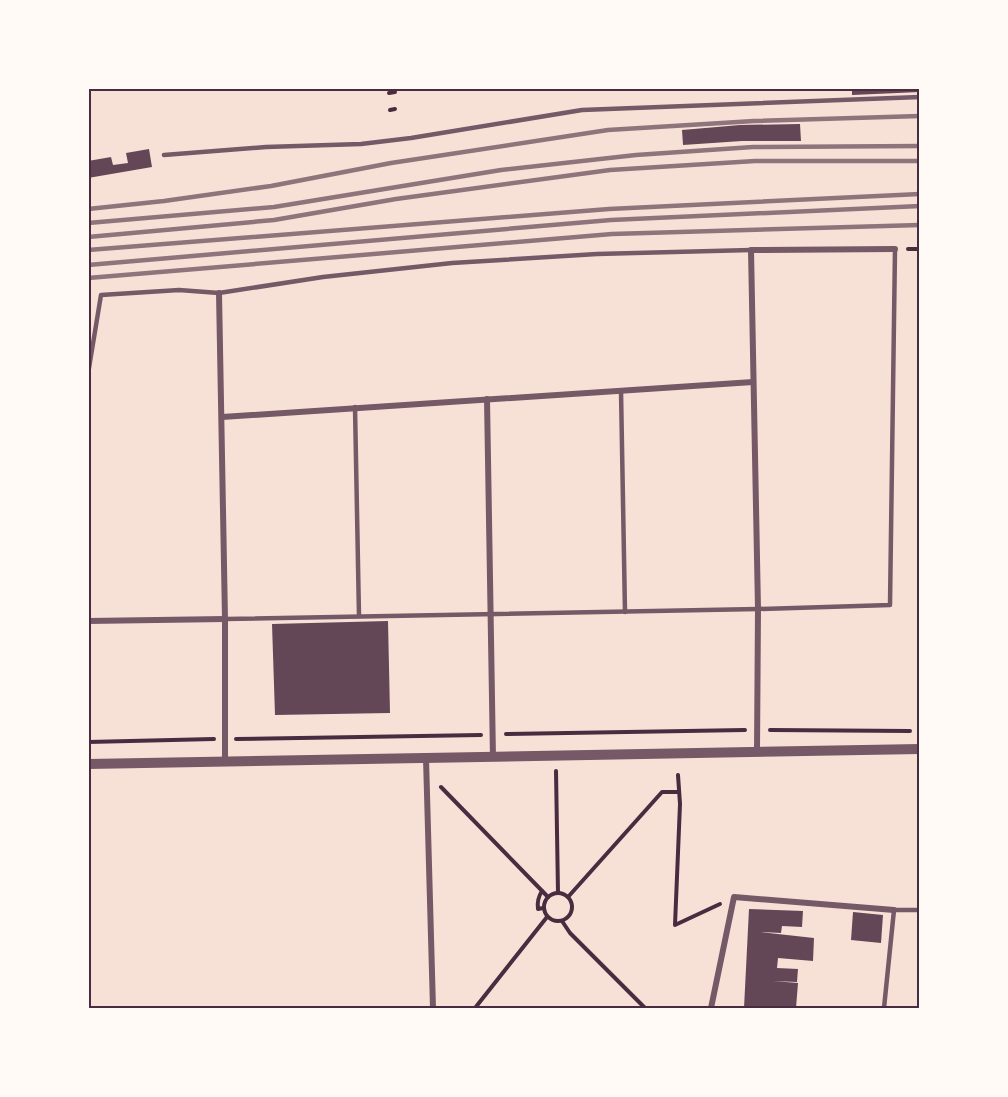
<svg xmlns="http://www.w3.org/2000/svg" width="1008" height="1097" viewBox="0 0 1008 1097" font-family="'Golos Text',sans-serif">
  <style>
    .building { fill: #644757 }
    .lines { fill: none; stroke-linecap: round; stroke-linejoin: round }
    .path { stroke: #4a2c40; stroke-width: 4 }
    .service { stroke: #755966; stroke-width: 4.5 }
    .minor { stroke: #755966; stroke-width: 6 }
    .tertiary { stroke: #755966; stroke-width: 10 }
    .rail { stroke: #8f747c; stroke-width: 4.5 }
    .neatline { fill: none; stroke: #4a2c40; stroke-width: 2 }
  </style>
  <rect width="100%" height="100%" fill="#f7e1d7"/>
  <g class="building">
    <polygon points="852,88 920,88 920,92 852,95"/>
    <polygon points="800,124 801,141 742,141 683,145 682,130 740,125"/>
    <polygon points="149,149 152,167 88,178 88,161 111,157 113,165 128,163 126,153"/>
    <polygon points="388,621 390,713 275,715 272,624"/>
    <polygon points="749,909 803,911 802,927 782,926 781,933 760,932 814,938 813,961 778,958 777,968 798,969 797,982 773,981 798,983 796,1008 744,1008"/>
    <polygon points="853,912 883,915 881,943 851,940"/>
  </g>
  <g class="lines">
    <g class="path">
      <polyline points="389,93 395,92"/>
      <polyline points="390,110 395,109"/>
      <polyline points="908,249 920,249"/>
      <polyline points="770,730 910,731"/>
      <polyline points="506,734 745,730"/>
      <polyline points="236,739 481,735"/>
      <polyline points="88,742 214,739"/>
      <polyline points="556,771 558,893"/>
      <polyline points="678,775 680,804 675,925 720,904"/>
      <polyline points="441,787 548,897"/>
      <path d="M542,891C538,897 537,902 538,909L543,908"/>
      <circle cx="558" cy="907" r="14"/>
      <polyline points="568,897 662,792 679,792"/>
      <polyline points="562,921 570,933 645,1008"/>
      <polyline points="475,1008 547,917"/>
    </g>
    <g class="service">
      <polyline points="164,155 266,147 361,144 411,138 582,110 920,97"/>
      <polyline points="88,374 101,295 179,290 219,293 323,277 452,263 597,254 751,250"/>
      <polyline points="621,391 625,612"/>
      <polyline points="355,407 359,616"/>
      <polyline points="225,619 758,609 890,605 895,249"/>
      <polyline points="884,1008 894,910 920,910"/>
    </g>
    <g class="minor">
      <polyline points="219,293 225,619 225,762"/>
      <polyline points="487,399 493,758"/>
      <polyline points="222,417 753,382"/>
      <polyline points="88,621 225,619"/>
      <polyline points="757,751 758,609 751,250 895,249"/>
      <polyline points="426,758 433,1008"/>
      <polyline points="711,1008 734,897 894,910"/>
    </g>
    <polyline class="tertiary" points="88,764 920,749"/>
    <g class="rail">
      <polyline points="88,209 164,201 271,186 391,163 608,130 754,121 920,116"/>
      <polyline points="88,223 274,207 501,170 636,155 753,147 920,146"/>
      <polyline points="88,237 274,220 396,199 610,170 755,161 920,161"/>
      <polyline points="88,250 609,209 920,194"/>
      <polyline points="88,265 611,220 920,206"/>
      <polyline points="88,278 612,234 920,225"/>
    </g>
  </g>
  <rect width="1008" height="1097" fill="none" stroke="#fffaf5" stroke-width="180"/>
  <rect x="90" y="90" width="828" height="917" class="neatline"/>
</svg>
